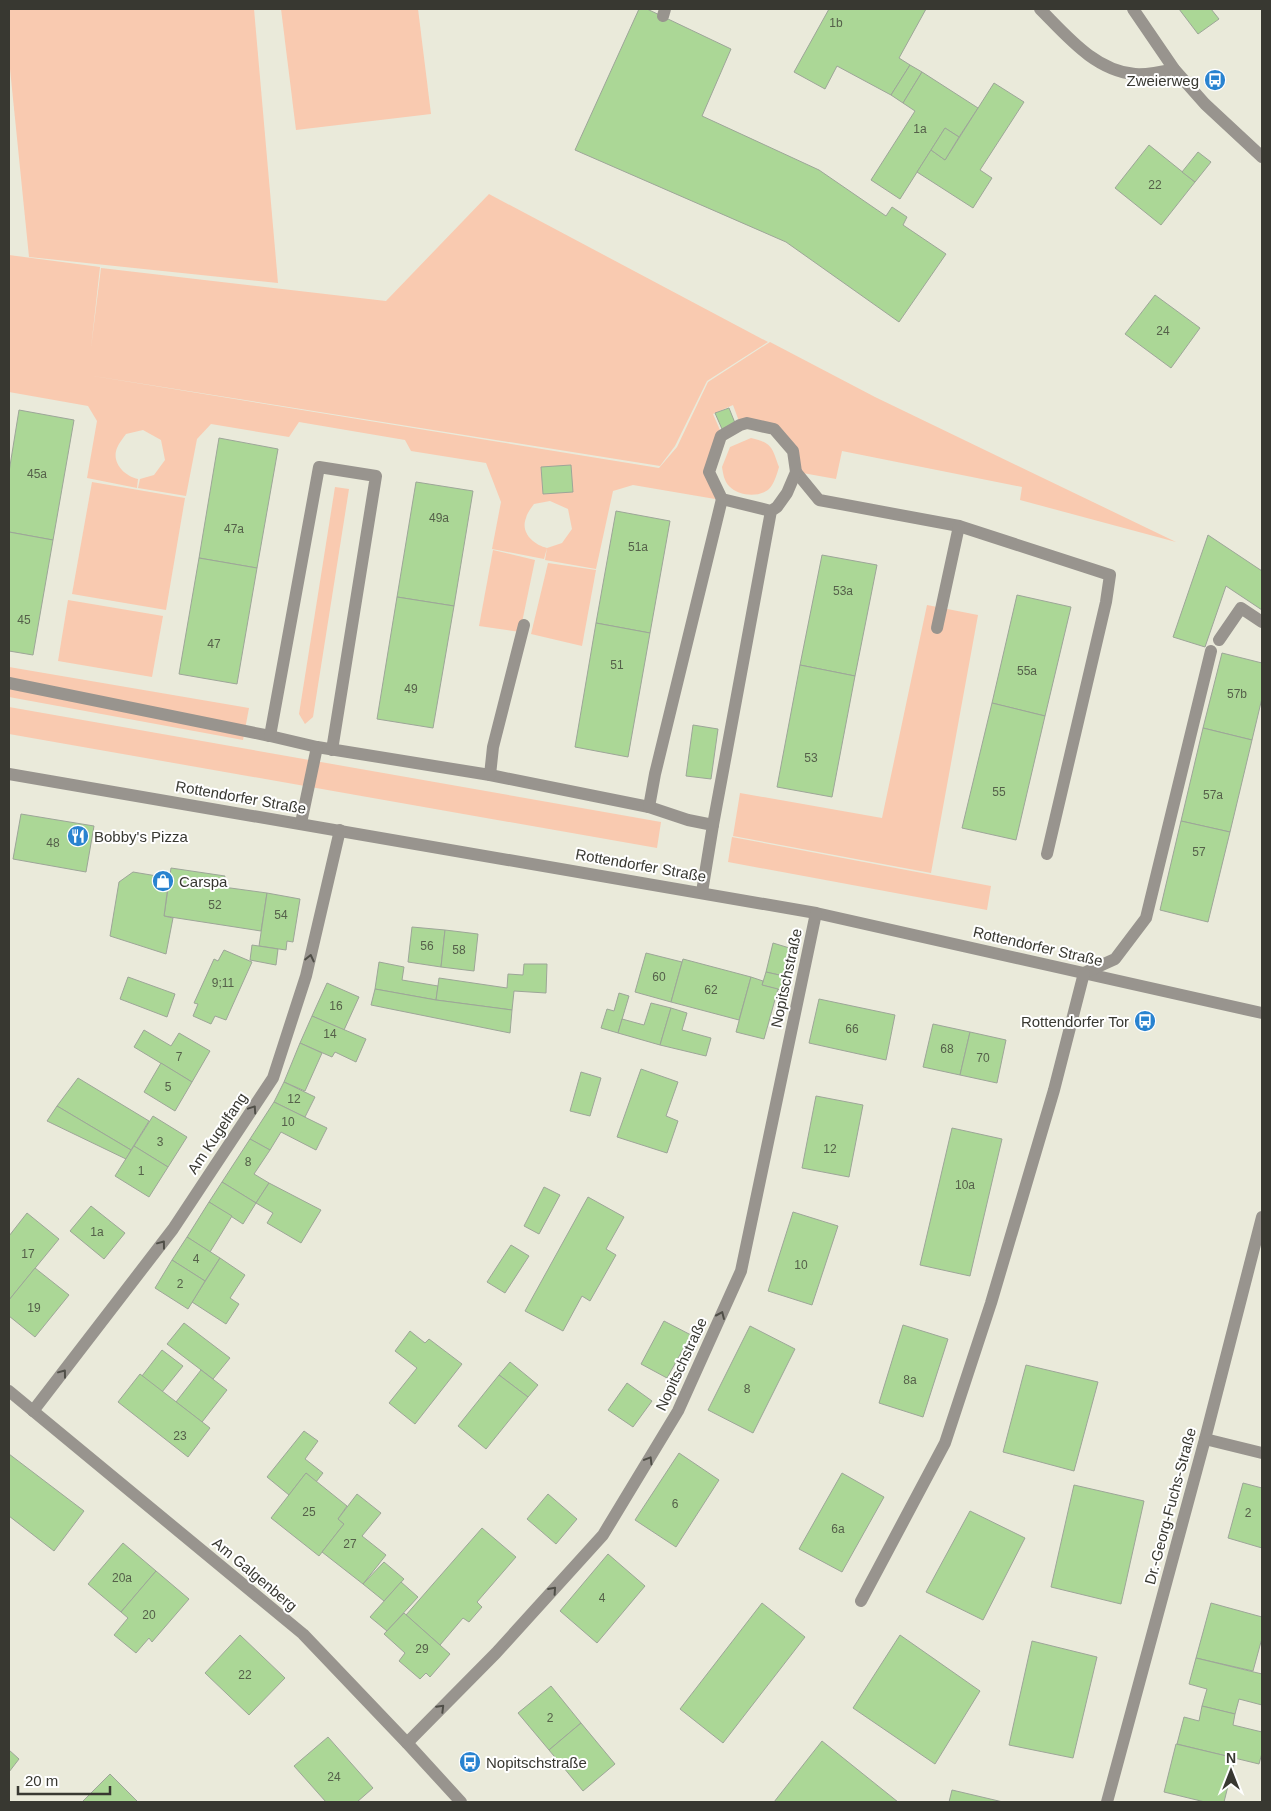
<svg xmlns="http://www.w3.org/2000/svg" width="1271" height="1811" viewBox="0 0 1271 1811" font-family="Arial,sans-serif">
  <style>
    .green { fill: #f9cab0 }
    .building { fill: #abd796; stroke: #9da698 }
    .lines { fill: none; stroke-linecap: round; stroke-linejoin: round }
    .minor { stroke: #98948e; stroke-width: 12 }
    .oneway { stroke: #504f48 }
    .labels { text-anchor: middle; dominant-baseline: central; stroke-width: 4; stroke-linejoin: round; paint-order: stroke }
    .number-label { font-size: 12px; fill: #55604a }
    .poi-label { font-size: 15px; fill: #383831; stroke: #fff; text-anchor: start }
    .street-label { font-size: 15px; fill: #383831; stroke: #fff }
  </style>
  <rect width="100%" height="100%" fill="#eaeada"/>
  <g class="green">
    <polygon points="9,9 254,9 278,283 29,257 9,59"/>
    <polygon points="281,9 418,9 431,114 296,130"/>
    <path d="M489,194L768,342L707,381L675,446L660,466L87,375L659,468L677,447L708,382L770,342L875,397L1176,542L1020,500L1022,487L842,451L836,479L797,472L775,428L740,424L733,405L713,414L720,430V436L708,472L721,500L633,485L613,491L596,569L545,560L547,548L562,543L572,529L568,509L550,501L534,504C531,508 527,513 526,518C520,533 534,545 547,548L544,559L492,549L501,502L486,463L411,451L405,440L299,422L289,437L211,424L197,439L186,496L138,488L140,479L154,475L165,460L161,440L143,430L126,434C123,438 119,443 117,448C111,463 125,476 138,479L137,488L87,478L97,421L88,406L9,392V255L100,267L91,348L101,268L386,301Z"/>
    <path d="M751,438C773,443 772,448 779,467C777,474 774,484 769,489C759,498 738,496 729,486C724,481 723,473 722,467L730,447Z"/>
    <polygon points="92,482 185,498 166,610 72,594"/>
    <polygon points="335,487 349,489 313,717 305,724 299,714"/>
    <polygon points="493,550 535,560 520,632 479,626"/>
    <polygon points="548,563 596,570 582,646 531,634"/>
    <polygon points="68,600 163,616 152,677 58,661"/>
    <polygon points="927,605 978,615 931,873 733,836 740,793 882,818"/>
    <polygon points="9,667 249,708 243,740 9,697"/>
    <polygon points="9,707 661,822 657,848 9,734"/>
    <polygon points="732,837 991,886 987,910 728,862"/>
  </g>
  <g class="building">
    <polygon points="639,9 647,9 731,49 702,116 819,170 886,216 892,207 907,217 903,225 946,254 899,322 786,242 575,150"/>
    <polygon points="829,9 926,9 899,58 910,65 891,95 837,66 825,89 794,72"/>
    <polygon points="1179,9 1211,9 1219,19 1198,34"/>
    <polygon points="910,65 922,72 903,103 891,95"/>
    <polygon points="922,72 978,108 959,137 945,128 900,199 871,180 915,111 903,103"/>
    <polygon points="994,83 1024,102 980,170 992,178 973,208 917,172 931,150 945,160"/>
    <polygon points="945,128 959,137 945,160 931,150"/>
    <polygon points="1149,145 1195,182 1161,225 1115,188"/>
    <polygon points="1198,152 1211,162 1195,182 1182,172"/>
    <polygon points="1155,295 1200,328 1171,368 1125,334"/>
    <polygon points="729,408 735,423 722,429 715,413"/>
    <polygon points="19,410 74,420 53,540 9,532 9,472"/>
    <polygon points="219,438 278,449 257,568 199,558"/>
    <polygon points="571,465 573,492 543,494 541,467"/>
    <polygon points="416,482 473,491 454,606 397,597"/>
    <polygon points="616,511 670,521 650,633 596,623"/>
    <polygon points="9,532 53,540 33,655 9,651"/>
    <polygon points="1208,535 1262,571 1262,610 1226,586 1205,647 1173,637"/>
    <polygon points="822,555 877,565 855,676 800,665"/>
    <polygon points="199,558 257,568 237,684 179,674"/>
    <polygon points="1017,595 1071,607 1045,716 992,703"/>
    <polygon points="397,597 454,606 433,728 377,719"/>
    <polygon points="596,623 650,633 628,757 575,747"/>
    <polygon points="1222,653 1262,663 1262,698 1252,740 1203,728"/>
    <polygon points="800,665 855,676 832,797 777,787"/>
    <polygon points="992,703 1045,716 1016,840 962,828"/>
    <polygon points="693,725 718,729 711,779 686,776"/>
    <polygon points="1203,728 1252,740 1230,832 1181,821"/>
    <polygon points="21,814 94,826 86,872 13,859"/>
    <polygon points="1181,821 1230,832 1208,922 1160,910"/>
    <polygon points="171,868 225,876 223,887 267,893 261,931 164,916"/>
    <polygon points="133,872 169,878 164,916 173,918 166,954 110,936 119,882"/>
    <polygon points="267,893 300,899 293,942 287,941 286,950 259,946"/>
    <polygon points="412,927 445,930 441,967 408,962"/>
    <polygon points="445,930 478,934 474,971 441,967"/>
    <polygon points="773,943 796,950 788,977 766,972"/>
    <polygon points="252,945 278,949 276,965 250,960"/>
    <polygon points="224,950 252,962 226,1020 215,1016 211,1024 193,1016 198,1004 194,1003 214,959 218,961"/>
    <polygon points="646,953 682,962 671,1002 635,992"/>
    <polygon points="683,959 751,977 739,1020 671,1002"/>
    <polygon points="379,962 404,967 402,980 438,986 436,1000 375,989"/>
    <polygon points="524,964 547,964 546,993 514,991 512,1010 436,1000 439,978 507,988 508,974 523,975"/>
    <polygon points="766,972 788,977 784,991 762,985"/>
    <polygon points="128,977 175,994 167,1017 120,999"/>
    <polygon points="751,977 763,981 762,985 778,989 764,1039 736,1032"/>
    <polygon points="327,983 359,997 344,1030 312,1016"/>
    <polygon points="375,989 436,1000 512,1010 510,1033 371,1005"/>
    <polygon points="619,993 629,996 618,1033 601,1028 607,1009 614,1011"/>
    <polygon points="819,999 895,1015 886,1060 809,1043"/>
    <polygon points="651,1003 671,1008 660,1045 618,1033 622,1019 644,1025"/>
    <polygon points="671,1008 687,1013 682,1030 711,1038 706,1056 660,1045"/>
    <polygon points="312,1016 366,1039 356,1062 335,1052 332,1057 300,1043"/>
    <polygon points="933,1024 970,1032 960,1075 923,1067"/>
    <polygon points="144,1030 171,1046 179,1033 210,1051 192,1082 134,1047"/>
    <polygon points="970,1032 1006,1040 997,1083 960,1075"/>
    <polygon points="300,1043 322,1053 305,1091 284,1082"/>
    <polygon points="161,1063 192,1082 175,1111 144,1092"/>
    <polygon points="641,1069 678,1082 666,1116 678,1121 667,1153 617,1137"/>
    <polygon points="581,1072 601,1078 590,1116 570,1111"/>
    <polygon points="78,1078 149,1121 131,1150 57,1106"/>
    <polygon points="284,1082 315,1097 305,1117 274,1102"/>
    <polygon points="816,1096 863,1105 849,1177 802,1168"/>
    <polygon points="274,1102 327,1128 316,1150 281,1132 270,1150 250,1139"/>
    <polygon points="57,1106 131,1150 126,1159 47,1121"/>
    <polygon points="153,1116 187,1137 168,1167 134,1146"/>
    <polygon points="952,1128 1002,1139 970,1276 920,1265"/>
    <polygon points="250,1139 270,1150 254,1174 269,1183 256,1203 222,1182"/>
    <polygon points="134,1146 168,1167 149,1197 115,1176"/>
    <polygon points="222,1182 256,1203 243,1224 209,1202"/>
    <polygon points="269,1183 321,1210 301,1243 267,1223 273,1213 256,1203"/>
    <polygon points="544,1187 560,1195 539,1234 524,1226"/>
    <polygon points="588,1197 624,1217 606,1249 616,1255 590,1301 582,1296 563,1331 525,1311"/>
    <polygon points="209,1202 232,1216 210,1252 187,1237"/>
    <polygon points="91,1206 125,1233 104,1259 70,1231"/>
    <polygon points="793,1212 838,1226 812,1305 768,1291"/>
    <polygon points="27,1213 59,1239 9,1300 9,1236"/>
    <polygon points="187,1237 220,1258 205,1281 172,1260"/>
    <polygon points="511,1245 529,1256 505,1293 487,1282"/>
    <polygon points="220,1258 245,1275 230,1298 239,1304 226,1324 192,1302"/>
    <polygon points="172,1260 205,1281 188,1309 155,1288"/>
    <polygon points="35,1268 69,1295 35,1337 9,1316 9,1300"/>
    <polygon points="664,1321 691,1335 667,1378 641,1364"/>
    <polygon points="184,1323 230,1358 213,1379 167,1344"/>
    <polygon points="903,1325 948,1339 923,1417 879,1403"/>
    <polygon points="750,1326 795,1349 753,1433 708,1410"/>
    <polygon points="410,1331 425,1343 429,1339 462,1364 415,1424 389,1403 417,1368 395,1351"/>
    <polygon points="162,1350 183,1366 162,1392 142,1376"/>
    <polygon points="510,1362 538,1385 528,1397 499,1375"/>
    <polygon points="1026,1365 1098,1382 1074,1471 1003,1452"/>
    <polygon points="201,1370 227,1390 202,1422 176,1402"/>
    <polygon points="140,1374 210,1428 188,1457 118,1402"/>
    <polygon points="499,1375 528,1397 486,1449 458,1426"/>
    <polygon points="627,1383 652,1401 633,1427 608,1410"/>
    <polygon points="304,1431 318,1441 305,1459 323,1473 316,1482 306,1473 289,1495 267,1477"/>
    <polygon points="679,1453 719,1480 676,1547 635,1520"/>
    <polygon points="9,1454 84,1511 54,1551 9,1516"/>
    <polygon points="306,1473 347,1506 338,1519 344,1524 319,1556 271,1518"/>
    <polygon points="842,1473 884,1497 842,1572 799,1549"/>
    <polygon points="1243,1483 1262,1488 1262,1548 1228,1538"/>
    <polygon points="1074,1485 1144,1501 1121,1604 1051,1587"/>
    <polygon points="357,1494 381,1513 362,1536 386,1555 363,1584 322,1552 344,1524 338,1519"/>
    <polygon points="548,1494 577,1519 556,1544 527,1519"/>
    <polygon points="970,1511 1025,1538 983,1620 926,1592"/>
    <polygon points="482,1528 516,1557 477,1602 482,1607 469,1622 463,1618 440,1645 406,1615"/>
    <polygon points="123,1543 156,1571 121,1612 88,1584"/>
    <polygon points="608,1554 645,1586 597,1643 560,1611"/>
    <polygon points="384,1562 404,1579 384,1601 363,1584"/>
    <polygon points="156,1571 189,1599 152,1642 149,1638 136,1653 114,1635 128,1618 121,1612"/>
    <polygon points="401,1582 418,1597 387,1631 370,1617"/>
    <polygon points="762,1603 805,1637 723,1743 680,1709"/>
    <polygon points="1211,1603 1262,1617 1262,1638 1253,1671 1196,1658"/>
    <polygon points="404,1613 450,1654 430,1677 426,1673 420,1679 399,1661 405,1653 384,1634"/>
    <polygon points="240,1635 285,1678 249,1715 205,1673"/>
    <polygon points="900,1635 980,1691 935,1764 853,1708"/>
    <polygon points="1032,1641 1097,1657 1073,1758 1009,1745"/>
    <polygon points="1196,1658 1262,1674 1262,1705 1239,1699 1235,1714 1202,1706 1207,1689 1189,1684"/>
    <polygon points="551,1686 581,1723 549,1750 518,1713"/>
    <polygon points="1202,1706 1235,1714 1233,1725 1262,1732 1262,1753 1259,1764 1177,1744 1184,1717 1199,1721"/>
    <polygon points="581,1723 615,1764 583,1791 549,1750"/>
    <polygon points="328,1737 373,1788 357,1802 326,1802 294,1766"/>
    <polygon points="822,1741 898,1802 774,1802"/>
    <polygon points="1176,1744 1235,1758 1224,1802 1205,1802 1164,1792"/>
    <polygon points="9,1750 19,1759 9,1772"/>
    <polygon points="110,1774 138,1802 82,1802"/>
    <polygon points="952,1790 1003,1802 949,1802"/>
  </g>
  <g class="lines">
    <g class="minor">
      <path d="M1040,9C1066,35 1095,71 1135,74C1148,75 1161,72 1174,69"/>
      <polyline points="1133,9 1174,69 1205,104 1262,157"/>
      <polyline points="663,16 665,9"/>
      <polyline points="796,472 819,500 959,526 1110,575 1106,602 1047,854"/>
      <polyline points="937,628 959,526"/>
      <polyline points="1219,640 1241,608 1262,622"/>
      <polyline points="9,683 270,736 317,747 490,775 649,807 688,820 713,825 702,892"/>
      <polyline points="270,736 319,467 376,476 332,750"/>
      <polyline points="9,774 816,913 1262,1013"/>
      <polyline points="490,775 493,747 524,625"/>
      <polyline points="649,807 655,774 722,499"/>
      <polyline points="301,823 317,747"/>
      <polyline points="713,825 771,511 777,507 787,493 796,472 793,451 774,429 747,423 740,425 721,436 709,472 722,499 771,511"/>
      <polyline points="1084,973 1115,959 1146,918 1211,651"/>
      <polyline points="9,1391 303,1634 407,1743 461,1802"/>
      <polyline points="33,1411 173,1229 273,1078 306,976 340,830"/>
      <polyline points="1205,1439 1262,1453"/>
      <polyline points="861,1601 945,1443 991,1303 1054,1090 1084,973"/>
      <polyline points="407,1743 496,1653 603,1535 678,1411 741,1271 816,913"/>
      <polyline points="1107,1802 1205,1439 1262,1217"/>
    </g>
  </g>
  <defs><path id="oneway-chevron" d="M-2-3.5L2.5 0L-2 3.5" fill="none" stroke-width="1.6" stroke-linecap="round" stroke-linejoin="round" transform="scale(1.25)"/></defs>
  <g class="oneway">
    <use href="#oneway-chevron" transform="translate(310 958) rotate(-77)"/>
    <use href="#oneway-chevron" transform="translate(253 1109) rotate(-56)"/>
    <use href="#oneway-chevron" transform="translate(162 1244) rotate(-53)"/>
    <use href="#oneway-chevron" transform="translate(721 1315) rotate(-66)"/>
    <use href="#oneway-chevron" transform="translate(63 1373) rotate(-53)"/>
    <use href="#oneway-chevron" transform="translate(649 1460) rotate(-59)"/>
    <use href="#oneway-chevron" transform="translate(553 1590) rotate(-48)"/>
    <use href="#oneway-chevron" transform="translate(441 1708) rotate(-45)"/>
  </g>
  <defs>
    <g id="bus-disc" transform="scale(1.125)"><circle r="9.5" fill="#2983d0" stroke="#fff"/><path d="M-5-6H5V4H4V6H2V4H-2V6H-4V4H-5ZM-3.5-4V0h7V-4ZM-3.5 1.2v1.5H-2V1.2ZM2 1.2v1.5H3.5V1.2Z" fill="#fff"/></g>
    <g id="restaurant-disc" transform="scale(1.125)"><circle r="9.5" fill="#2983d0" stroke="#fff"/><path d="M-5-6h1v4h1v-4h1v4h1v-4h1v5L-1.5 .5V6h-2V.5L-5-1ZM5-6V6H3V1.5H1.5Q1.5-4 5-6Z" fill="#fff"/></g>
    <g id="shop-disc" transform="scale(1.125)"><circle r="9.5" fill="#2983d0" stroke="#fff"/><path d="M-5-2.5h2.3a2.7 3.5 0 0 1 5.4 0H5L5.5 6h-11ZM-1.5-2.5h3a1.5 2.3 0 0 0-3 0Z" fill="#fff"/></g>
  </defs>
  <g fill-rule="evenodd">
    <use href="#bus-disc" x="1215" y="80"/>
    <use href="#restaurant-disc" x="78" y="836"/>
    <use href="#shop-disc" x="163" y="881"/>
    <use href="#bus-disc" x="1145" y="1021"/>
    <use href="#bus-disc" x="470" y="1762"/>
  </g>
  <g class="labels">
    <g class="number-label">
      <text x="836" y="23">1b</text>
      <text x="920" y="129">1a</text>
      <text x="1155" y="185">22</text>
      <text x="1163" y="331">24</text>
      <text x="37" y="474">45a</text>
      <text x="439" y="518">49a</text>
      <text x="234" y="529">47a</text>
      <text x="638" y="547">51a</text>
      <text x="843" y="591">53a</text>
      <text x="24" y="620">45</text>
      <text x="214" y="644">47</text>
      <text x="617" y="665">51</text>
      <text x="1027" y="671">55a</text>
      <text x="411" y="689">49</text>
      <text x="1237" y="694">57b</text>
      <text x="811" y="758">53</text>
      <text x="999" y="792">55</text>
      <text x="1213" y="795">57a</text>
      <text x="53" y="843">48</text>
      <text x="1199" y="852">57</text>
      <text x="215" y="905">52</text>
      <text x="281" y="915">54</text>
      <text x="427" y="946">56</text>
      <text x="459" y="950">58</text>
      <text x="659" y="977">60</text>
      <text x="223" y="983">9;11</text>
      <text x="711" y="990">62</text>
      <text x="336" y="1006">16</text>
      <text x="852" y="1029">66</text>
      <text x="330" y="1034">14</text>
      <text x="947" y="1049">68</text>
      <text x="179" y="1057">7</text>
      <text x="983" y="1058">70</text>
      <text x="168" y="1087">5</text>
      <text x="294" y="1099">12</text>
      <text x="288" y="1122">10</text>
      <text x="160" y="1142">3</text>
      <text x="830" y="1149">12</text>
      <text x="248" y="1162">8</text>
      <text x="141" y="1171">1</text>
      <text x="965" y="1185">10a</text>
      <text x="97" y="1232">1a</text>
      <text x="28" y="1254">17</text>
      <text x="196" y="1259">4</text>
      <text x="801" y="1265">10</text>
      <text x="180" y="1284">2</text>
      <text x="34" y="1308">19</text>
      <text x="910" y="1380">8a</text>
      <text x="747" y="1389">8</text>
      <text x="180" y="1436">23</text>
      <text x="675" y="1504">6</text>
      <text x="309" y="1512">25</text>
      <text x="1248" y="1513">2</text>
      <text x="838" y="1529">6a</text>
      <text x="350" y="1544">27</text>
      <text x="122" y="1578">20a</text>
      <text x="602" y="1598">4</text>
      <text x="149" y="1615">20</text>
      <text x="422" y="1649">29</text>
      <text x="245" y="1675">22</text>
      <text x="550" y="1718">2</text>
      <text x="334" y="1777">24</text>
    </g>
    <g class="poi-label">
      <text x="1199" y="80" text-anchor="end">Zweierweg</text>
      <text x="94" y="836">Bobby's Pizza</text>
      <text x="179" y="881">Carspa</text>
      <text x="1129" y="1021" text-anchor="end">Rottendorfer Tor</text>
      <text x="486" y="1762">Nopitschstraße</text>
    </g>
    <g class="street-label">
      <text transform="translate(241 797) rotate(10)">Rottendorfer Straße</text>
      <text transform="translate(641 865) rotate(10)">Rottendorfer Straße</text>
      <text transform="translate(1038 946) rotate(13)">Rottendorfer Straße</text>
      <text transform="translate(786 978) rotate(-78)">Nopitschstraße</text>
      <text transform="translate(217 1133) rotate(-56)">Am Kugelfang</text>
      <text transform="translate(681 1364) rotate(-65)">Nopitschstraße</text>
      <text transform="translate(1170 1506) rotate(-75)">Dr.-Georg-Fuchs-Straße</text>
      <text transform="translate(255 1574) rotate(40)">Am Galgenberg</text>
    </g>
  </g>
  <rect width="1271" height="1811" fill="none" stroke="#383831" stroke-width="20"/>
  <g transform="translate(1231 1771)" stroke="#ffffff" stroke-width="4" paint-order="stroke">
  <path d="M0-4L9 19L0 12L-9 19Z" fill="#383831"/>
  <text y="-8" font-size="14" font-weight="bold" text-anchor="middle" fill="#383831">N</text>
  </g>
  <path d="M18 1786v8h92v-8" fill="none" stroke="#383831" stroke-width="2.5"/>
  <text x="25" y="1786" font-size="15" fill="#383831" stroke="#ffffff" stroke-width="4" paint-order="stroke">20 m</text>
</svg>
